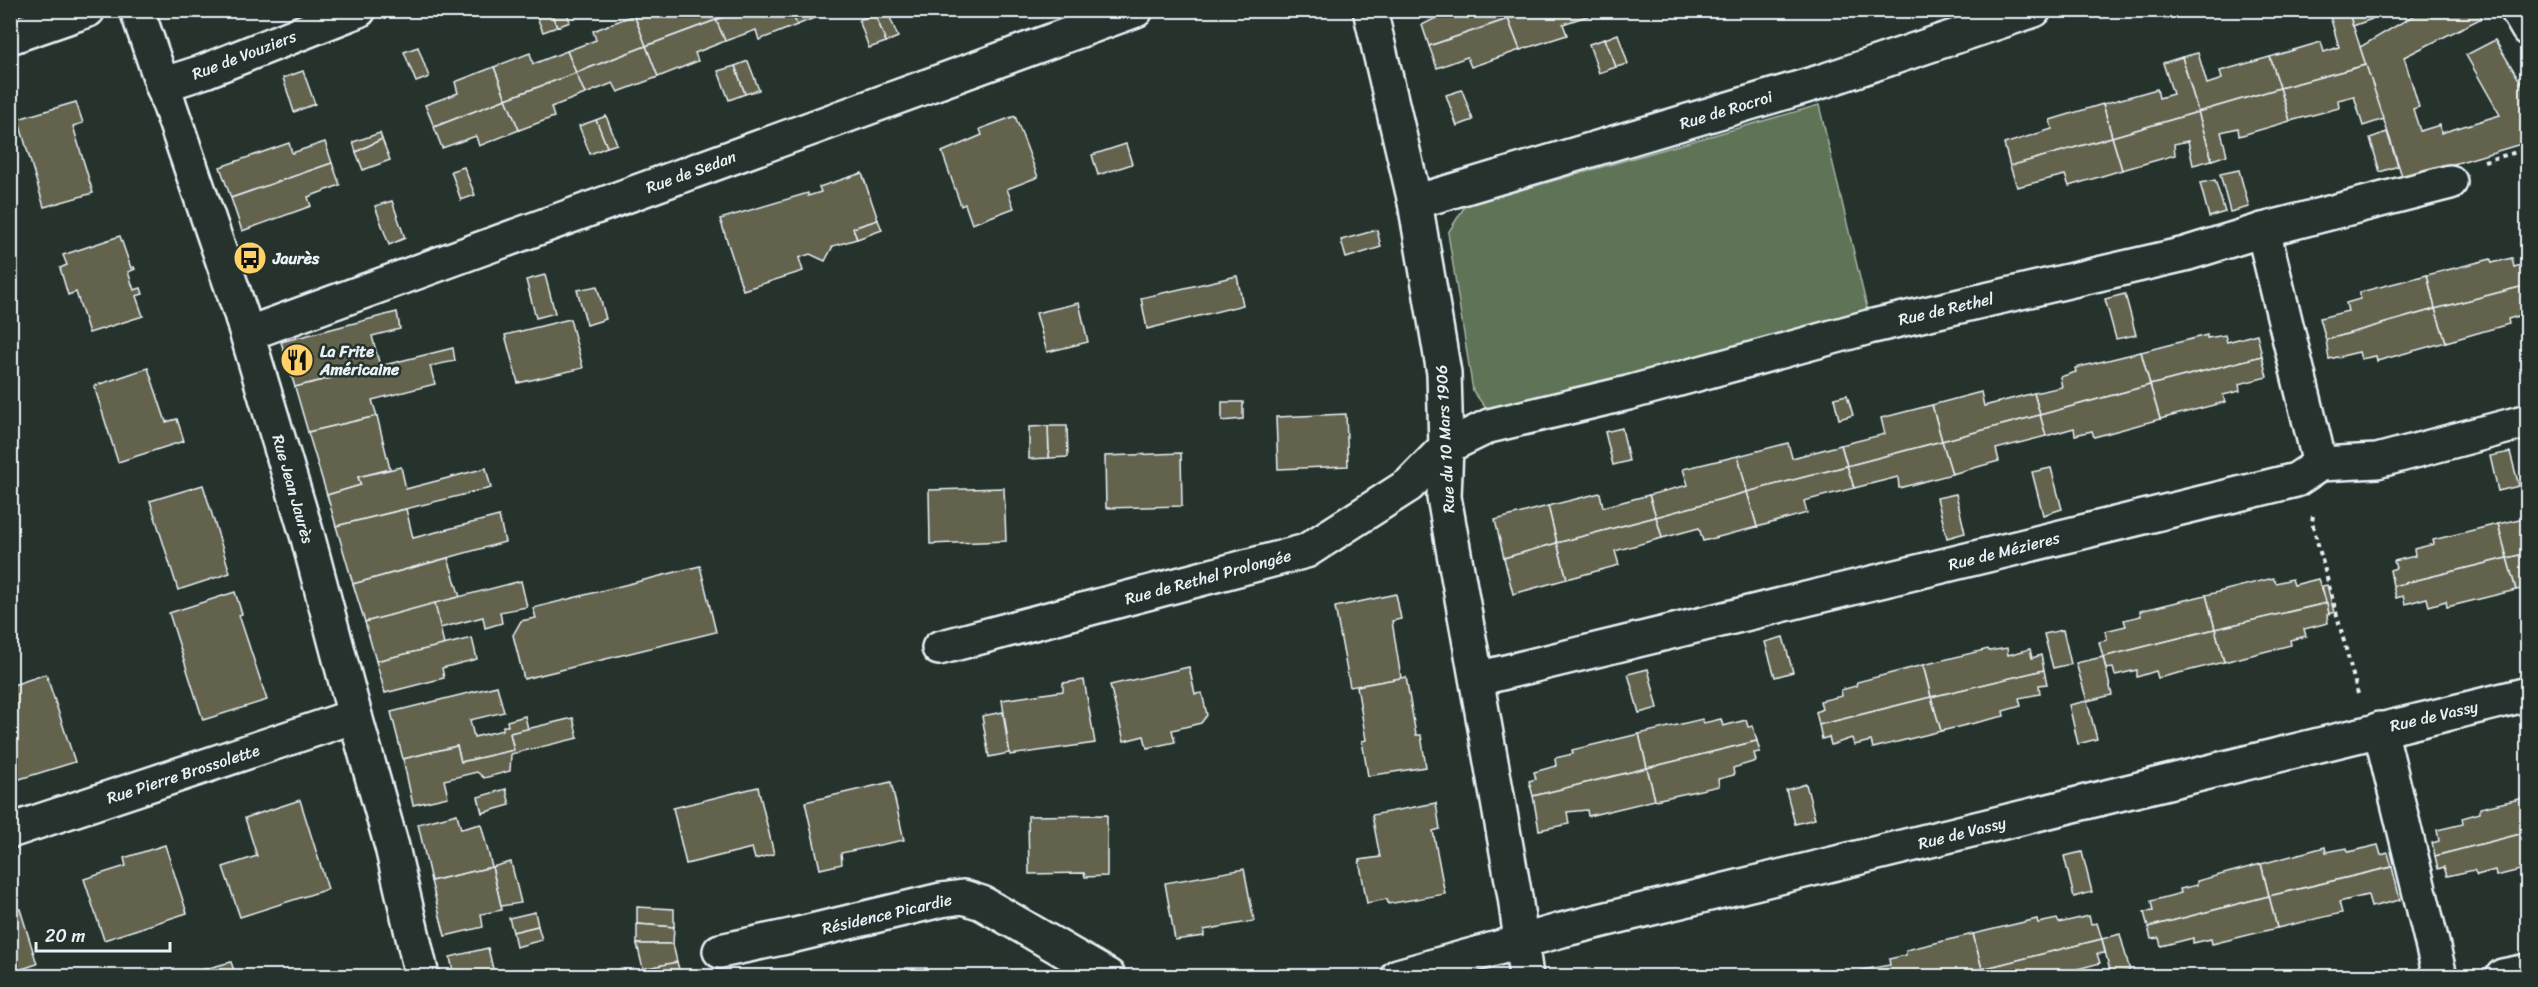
<svg xmlns="http://www.w3.org/2000/svg" width="2538" height="987" viewBox="0 0 2538 987" font-family="Sriracha,sans-serif">
  <style>
    .green { fill: #5f7356; stroke: #a4b2a7; stroke-width: 1.5 }
    .building { fill: #63634e; stroke: #e8f1f8; stroke-width: 1.5 }
    .lines { fill: none; stroke-linecap: round; stroke-linejoin: round }
    .minor-casing { stroke: #e8f1f8; stroke-width: 38 }
    .tertiary-casing { stroke: #e8f1f8; stroke-width: 38 }
    .path { stroke: #e8f1f8; stroke-width: 4; stroke-dasharray: 4.5 4.5; stroke-linecap: butt }
    .minor { stroke: #26332d; stroke-width: 33 }
    .tertiary { stroke: #26332d; stroke-width: 33 }
    .labels { text-anchor: middle; dominant-baseline: central; stroke-width: 5; stroke-linejoin: round; paint-order: stroke }
    .street-label { font-size: 16px; fill: #e8f1f8; stroke: #26332d }
    .poi-label { font-size: 16px; font-weight: bold; fill: #e8f1f8; stroke: #26332d; text-anchor: start }
  </style>
  <rect width="100%" height="100%" fill="#26332d"/>
  <filter id="ink" filterUnits="userSpaceOnUse"><feTurbulence type="fractalNoise" baseFrequency=".0167" numOctaves="2"/><feDisplacementMap in="SourceGraphic" scale="12" xChannelSelector="R" yChannelSelector="G"/><feConvolveMatrix kernelMatrix="1 2 1 2 8 2 1 2 1" color-interpolation-filters="sRGB"/></filter>
  <g filter="url(#ink)">
    <polygon class="green" points="1819,105 1868,312 1503,411 1485,407 1473,391 1448,233 1465,206"/>
    <g class="building">
      <polygon points="534,10 550,10 557,27 543,32"/>
      <polygon points="550,10 566,10 570,22 557,27"/>
      <polygon points="645,10 713,10 716,20 646,46 634,15"/>
      <polygon points="713,10 741,10 716,20"/>
      <polygon points="741,10 791,10 797,25 759,40 756,30 725,41 716,20"/>
      <polygon points="791,10 834,10 797,25"/>
      <polygon points="887,10 898,37 886,42 875,14"/>
      <polygon points="1451,10 1505,10 1508,19 1429,46 1422,25"/>
      <polygon points="1505,10 1533,10 1508,19"/>
      <polygon points="1533,10 1595,10 1596,13 1563,24 1567,35 1520,50 1508,19"/>
      <polygon points="2348,10 2366,65 2280,88 2270,57 2321,42 2324,52 2339,47 2330,16"/>
      <polygon points="2348,10 2369,10 2372,19 2353,26"/>
      <polygon points="2423,10 2478,10 2482,18 2404,57 2419,107 2413,109 2420,131 2440,125 2441,133 2500,115 2466,55 2495,40 2528,94 2528,142 2403,179 2360,47"/>
      <polygon points="875,14 886,42 869,48 859,20"/>
      <polygon points="634,15 646,46 576,73 567,51 596,40 593,31"/>
      <polygon points="1508,19 1520,50 1471,67 1467,57 1437,68 1429,46"/>
      <polygon points="716,20 725,41 695,53 698,61 658,77 646,46"/>
      <polygon points="1618,34 1628,64 1616,67 1605,39"/>
      <polygon points="1605,39 1616,67 1599,73 1589,44"/>
      <polygon points="646,46 658,77 618,92 613,83 585,94 576,73"/>
      <polygon points="418,47 429,77 416,82 404,52"/>
      <polygon points="567,51 576,73 506,99 494,67 530,53 533,64"/>
      <polygon points="2198,53 2207,84 2222,79 2220,71 2270,57 2280,88 2198,112 2182,57"/>
      <polygon points="2182,57 2198,112 2112,137 2103,104 2157,89 2159,98 2173,94 2163,63"/>
      <polygon points="748,61 759,90 745,94 735,66"/>
      <polygon points="2366,65 2384,119 2363,126 2354,96 2338,100 2339,108 2290,121 2280,88"/>
      <polygon points="735,66 745,94 729,100 718,71"/>
      <polygon points="494,67 506,99 434,127 425,105 458,93 455,82"/>
      <polygon points="303,71 315,104 294,112 283,78"/>
      <polygon points="576,73 585,94 551,107 554,117 519,130 506,99"/>
      <polygon points="2280,88 2290,121 2239,136 2238,128 2221,132 2227,155 2212,160 2198,112"/>
      <polygon points="1462,90 1473,120 1457,126 1446,95"/>
      <polygon points="506,99 519,130 479,146 476,136 442,148 434,127"/>
      <polygon points="76,102 83,123 73,126 93,193 44,207 18,119"/>
      <polygon points="2103,104 2112,137 2010,166 2004,144 2052,129 2050,120"/>
      <polygon points="2198,112 2212,160 2193,165 2188,141 2174,144 2175,155 2122,170 2112,137"/>
      <polygon points="606,116 617,144 607,147 596,120"/>
      <polygon points="1015,116 1038,177 1007,189 1014,208 972,224 965,204 961,206 942,152 982,135 980,129"/>
      <polygon points="596,120 607,147 590,154 579,126"/>
      <polygon points="2387,132 2398,166 2380,172 2370,138"/>
      <polygon points="380,133 382,139 356,152 353,142"/>
      <polygon points="2112,137 2122,170 2069,186 2065,175 2017,187 2010,166"/>
      <polygon points="382,139 390,160 363,170 356,152"/>
      <polygon points="325,142 332,163 231,198 220,167 289,143 292,153"/>
      <polygon points="1126,144 1132,164 1098,175 1092,155"/>
      <polygon points="332,163 340,185 308,197 311,206 242,231 231,198"/>
      <polygon points="464,167 475,195 461,200 451,171"/>
      <polygon points="2239,170 2249,207 2230,212 2220,174"/>
      <polygon points="862,173 878,220 853,228 857,239 833,246 825,261 810,254 799,258 803,271 743,290 720,219 808,193 808,196 821,192 819,187"/>
      <polygon points="2215,180 2225,212 2209,217 2200,183"/>
      <polygon points="392,201 405,238 389,245 375,206"/>
      <polygon points="878,220 882,230 857,239 853,228"/>
      <polygon points="1377,230 1381,247 1346,258 1341,240"/>
      <polygon points="120,236 131,268 134,267 135,269 128,272 134,290 141,288 143,294 136,296 143,316 89,333 76,292 68,295 60,268 67,265 63,255"/>
      <polygon points="2512,258 2514,267 2528,263 2528,285 2435,309 2427,275 2491,259 2492,263"/>
      <polygon points="545,275 555,313 536,318 526,280"/>
      <polygon points="2427,275 2435,309 2326,340 2320,318 2348,311 2346,303 2360,299 2360,292"/>
      <polygon points="1237,276 1243,305 1147,329 1141,298"/>
      <polygon points="2528,285 2528,307 2524,308 2525,314 2508,319 2509,324 2446,342 2435,309"/>
      <polygon points="597,286 606,319 587,325 577,290"/>
      <polygon points="2125,294 2136,335 2116,339 2105,299"/>
      <polygon points="1079,303 1088,342 1047,352 1036,313"/>
      <polygon points="2435,309 2446,342 2377,361 2376,356 2361,359 2359,352 2329,359 2326,340"/>
      <polygon points="397,312 400,329 372,336 380,366 295,387 281,342"/>
      <polygon points="570,319 583,368 518,383 505,335"/>
      <polygon points="2257,334 2262,356 2150,385 2141,352 2207,335 2207,338 2225,335 2227,342"/>
      <polygon points="453,348 455,361 430,366 435,384 372,400 377,416 308,432 295,387"/>
      <polygon points="2141,352 2150,385 2040,415 2034,393 2062,387 2060,377 2076,372 2075,368"/>
      <polygon points="2262,356 2267,377 2239,384 2240,391 2223,395 2225,402 2160,419 2150,385"/>
      <polygon points="148,368 166,422 177,419 184,441 118,462 94,386"/>
      <polygon points="2150,385 2160,419 2094,437 2092,431 2075,435 2074,428 2046,436 2040,415"/>
      <polygon points="1981,392 1984,406 2034,393 2040,415 1942,441 1932,405"/>
      <polygon points="1847,395 1853,415 1839,419 1834,398"/>
      <polygon points="1222,402 1243,402 1243,419 1222,421"/>
      <polygon points="1932,405 1942,441 1847,466 1841,445 1885,434 1881,418"/>
      <polygon points="1346,414 1348,466 1278,469 1276,417"/>
      <polygon points="2040,415 2046,436 1996,449 1999,461 1952,474 1942,441"/>
      <polygon points="377,416 390,469 358,477 361,485 327,495 308,432"/>
      <polygon points="1048,426 1067,426 1068,457 1049,458"/>
      <polygon points="1048,426 1049,458 1029,459 1029,427"/>
      <polygon points="1622,428 1629,461 1613,465 1605,432"/>
      <polygon points="1942,441 1952,474 1899,488 1898,477 1854,488 1847,466"/>
      <polygon points="1788,443 1792,458 1841,445 1847,466 1747,492 1738,456"/>
      <polygon points="2510,452 2519,486 2498,491 2490,456"/>
      <polygon points="1181,453 1182,506 1106,508 1105,456"/>
      <polygon points="1738,456 1747,492 1656,517 1649,495 1688,485 1683,469"/>
      <polygon points="1847,466 1854,488 1804,501 1807,513 1757,527 1747,492"/>
      <polygon points="401,467 406,489 486,468 491,488 336,526 327,495 361,485 358,477"/>
      <polygon points="2051,468 2062,509 2043,515 2032,472"/>
      <polygon points="203,485 230,573 178,590 150,501"/>
      <polygon points="1004,488 1006,541 930,544 929,490"/>
      <polygon points="1747,492 1757,527 1703,541 1699,528 1662,538 1656,517"/>
      <polygon points="1600,493 1603,507 1649,495 1656,517 1557,543 1548,506"/>
      <polygon points="1956,494 1965,533 1947,538 1937,498"/>
      <polygon points="1548,506 1557,543 1504,558 1495,520"/>
      <polygon points="406,509 413,538 499,516 505,542 353,584 336,526"/>
      <polygon points="1656,517 1662,538 1615,551 1619,565 1567,579 1557,543"/>
      <polygon points="2528,517 2528,553 2507,558 2498,524"/>
      <polygon points="2498,524 2507,558 2393,586 2390,570 2396,568 2394,561 2415,556 2414,549 2434,544 2433,540"/>
      <polygon points="1557,543 1567,579 1513,594 1504,558"/>
      <polygon points="2528,553 2528,588 2516,590 2507,558"/>
      <polygon points="448,558 460,597 365,622 353,584"/>
      <polygon points="2507,558 2516,590 2447,607 2446,601 2429,606 2427,598 2405,604 2403,596 2396,598 2393,586"/>
      <polygon points="700,566 716,632 524,679 513,635 521,621 536,618 533,608"/>
      <polygon points="2273,578 2276,583 2292,579 2294,585 2318,579 2327,603 2215,629 2206,595"/>
      <polygon points="521,581 527,607 500,612 502,623 485,628 483,617 440,628 435,603"/>
      <polygon points="2327,585 2334,612 2329,614 2322,586"/>
      <polygon points="235,592 242,614 239,615 267,700 203,720 169,613"/>
      <polygon points="1396,594 1401,619 1392,621 1401,678 1350,687 1335,607"/>
      <polygon points="2206,595 2215,629 2103,657 2099,642 2107,640 2105,631 2126,626 2124,620 2141,616 2140,611"/>
      <polygon points="435,603 444,645 376,661 365,622"/>
      <polygon points="2327,603 2329,614 2327,615 2328,623 2304,629 2306,636 2290,640 2291,645 2224,662 2215,629"/>
      <polygon points="2215,629 2224,662 2158,678 2156,671 2137,677 2137,670 2115,675 2113,668 2106,669 2103,657"/>
      <polygon points="2063,630 2071,664 2053,668 2044,634"/>
      <polygon points="1783,637 1793,672 1775,677 1765,642"/>
      <polygon points="472,638 477,659 442,668 444,678 385,693 376,661"/>
      <polygon points="2007,648 2008,655 2030,649 2032,658 2041,655 2044,670 1931,697 1923,665 1988,649 1989,651"/>
      <polygon points="2103,657 2112,695 2087,701 2076,663"/>
      <polygon points="1923,665 1931,697 1819,725 1816,712 1822,709 1820,701 1842,696 1841,690 1856,686 1857,682"/>
      <polygon points="1189,667 1195,694 1202,693 1207,715 1201,723 1172,730 1175,742 1147,748 1144,736 1124,741 1110,685"/>
      <polygon points="1648,669 1658,708 1639,713 1628,674"/>
      <polygon points="2044,670 2047,684 2039,685 2040,694 2019,698 2021,706 2003,711 2004,716 1941,731 1931,697"/>
      <polygon points="46,674 75,762 10,782 10,686"/>
      <polygon points="1406,677 1416,735 1421,735 1426,767 1368,776 1362,741 1366,740 1357,686"/>
      <polygon points="1084,680 1095,743 1010,755 1002,700 1063,691 1063,683"/>
      <polygon points="497,686 504,712 470,720 474,737 503,730 503,726 508,726 507,721 525,716 528,729 510,733 514,750 461,762 457,746 403,759 391,712"/>
      <polygon points="1931,697 1941,731 1873,748 1871,741 1854,745 1852,738 1831,745 1829,737 1822,739 1819,725"/>
      <polygon points="2087,701 2097,739 2078,744 2069,705"/>
      <polygon points="1003,712 1009,753 989,757 982,716"/>
      <polygon points="573,718 578,738 511,754 510,771 484,778 477,772 444,780 448,797 413,805 403,759 457,746 461,762 514,750 510,733"/>
      <polygon points="1702,719 1704,723 1721,719 1723,726 1746,720 1748,727 1753,726 1757,741 1647,768 1639,734"/>
      <polygon points="1639,734 1647,768 1533,796 1529,781 1536,779 1534,772 1556,766 1555,758 1573,754 1572,750"/>
      <polygon points="1757,741 1760,752 1754,753 1756,761 1733,768 1734,775 1718,779 1719,786 1655,800 1647,768"/>
      <polygon points="1647,768 1655,800 1588,816 1587,810 1567,812 1569,824 1539,830 1533,796"/>
      <polygon points="891,782 904,840 841,853 842,864 820,869 805,802"/>
      <polygon points="1806,784 1815,819 1795,824 1786,790"/>
      <polygon points="758,787 774,854 755,859 752,848 686,864 673,808"/>
      <polygon points="506,789 510,805 482,813 478,797"/>
      <polygon points="2528,797 2528,832 2435,856 2432,843 2439,841 2437,830 2463,824 2462,818 2480,813 2480,808"/>
      <polygon points="300,800 328,889 240,917 223,867 257,856 245,818"/>
      <polygon points="1436,803 1440,829 1433,831 1445,894 1388,904 1387,899 1367,903 1359,860 1380,857 1372,815"/>
      <polygon points="457,814 461,829 481,824 492,867 431,881 418,824"/>
      <polygon points="1107,815 1107,876 1085,877 1084,873 1029,874 1028,816"/>
      <polygon points="2528,832 2528,868 2496,876 2495,870 2477,875 2474,870 2447,876 2444,867 2438,869 2435,856"/>
      <polygon points="165,845 187,913 104,940 84,879 126,866 124,858"/>
      <polygon points="2378,845 2381,855 2388,853 2392,867 2269,896 2261,864 2325,847 2326,852 2347,848 2348,852"/>
      <polygon points="2082,852 2092,892 2074,897 2064,856"/>
      <polygon points="511,862 521,903 501,906 492,867"/>
      <polygon points="2261,864 2269,896 2148,927 2144,912 2153,911 2151,901 2181,893 2180,889 2197,885 2197,881"/>
      <polygon points="492,867 502,910 481,914 483,927 445,936 431,881"/>
      <polygon points="2392,867 2400,900 2371,907 2368,895 2359,897 2339,902 2342,913 2277,928 2269,896"/>
      <polygon points="1244,869 1254,921 1204,930 1204,936 1175,940 1165,883"/>
      <polygon points="2269,896 2277,928 2212,944 2211,939 2193,943 2193,938 2161,946 2159,938 2151,939 2148,927"/>
      <polygon points="637,907 674,909 674,927 637,924"/>
      <polygon points="20,909 37,964 10,973 10,912"/>
      <polygon points="535,912 538,926 513,932 509,918"/>
      <polygon points="2089,916 2091,924 2097,923 2102,939 1982,969 1973,934 2037,919 2038,923 2057,919 2059,923"/>
      <polygon points="637,924 674,927 673,944 637,944"/>
      <polygon points="538,926 542,940 516,947 513,932"/>
      <polygon points="1973,934 1982,969 1950,976 1863,976 1862,970 1890,965 1889,959 1906,955 1906,950"/>
      <polygon points="2120,934 2130,971 2111,975 2102,939"/>
      <polygon points="2102,939 2105,953 2097,954 2100,963 2070,971 2071,976 1984,976 1982,969"/>
      <polygon points="637,944 673,944 677,962 643,969"/>
      <polygon points="488,948 494,973 510,970 511,976 454,976 450,957"/>
      <polygon points="231,962 236,976 195,976 194,972"/>
      <polygon points="677,962 681,976 644,976 643,969"/>
      <polygon points="906,968 927,968 928,974 978,974 978,976 906,976"/>
      <polygon points="1982,969 1984,976 1950,976"/>
    </g>
    <g class="lines">
      <g class="minor-casing">
        <g id="minor">
          <polyline points="1370,10 1415,202 1444,373 1446,447 1444,497 1515,897 1526,976"/>
          <polyline points="2517,10 2528,29"/>
          <polyline points="10,37 88,10"/>
          <polyline points="162,85 205,71 359,10"/>
          <polyline points="1415,202 1823,81 2034,10"/>
          <polyline points="2263,230 2320,464"/>
          <polyline points="247,334 1136,10"/>
          <polyline points="939,648 1306,551 1409,485 1446,447 1489,426 1628,393 1869,327 2185,254 2263,230 2450,182"/>
          <polyline points="1477,679 2296,480 2320,464 2377,461 2528,421"/>
          <polyline points="2380,729 2440,976"/>
          <polyline points="10,831 355,716"/>
          <polyline points="720,951 791,936 941,900 963,897 982,903 1108,976"/>
          <polyline points="1398,976 1562,930 2528,694"/>
          <polyline points="2503,976 2528,971"/>
        </g>
      </g>
      <g class="tertiary-casing">
        <polyline id="tertiary" points="137,10 241,314 308,538 355,716 392,847 422,976"/>
      </g>
      <g class="path">
        <polyline points="2484,161 2528,149"/>
        <polyline points="2313,516 2312,522 2358,694"/>
      </g>
      <use href="#minor" class="minor"/>
      <use href="#tertiary" class="tertiary"/>
    </g>
  </g>
  <defs>
    <g id="bus-disc" transform="scale(1.725)"><circle r="9.5" fill="#ffd166" stroke="#26332d"/><path d="M-5-6H5V4H4V6H2V4H-2V6H-4V4H-5ZM-3.5-4V0h7V-4ZM-3.5 1.2v1.5H-2V1.2ZM2 1.2v1.5H3.5V1.2Z" fill="#111"/></g>
    <g id="restaurant-disc" transform="scale(1.725)"><circle r="9.5" fill="#ffd166" stroke="#26332d"/><path d="M-5-6h1v4h1v-4h1v4h1v-4h1v5L-1.5 .5V6h-2V.5L-5-1ZM5-6V6H3V1.5H1.5Q1.5-4 5-6Z" fill="#111"/></g>
  </defs>
  <g fill-rule="evenodd">
    <use href="#bus-disc" x="250" y="258"/>
    <use href="#restaurant-disc" x="297" y="360"/>
  </g>
  <g class="labels">
    <g class="street-label">
      <text transform="translate(244 55) rotate(-21)">Rue de Vouziers</text>
      <text transform="translate(1726 110) rotate(-17)">Rue de Rocroi</text>
      <text transform="translate(691 172) rotate(-20)">Rue de Sedan</text>
      <text transform="translate(1946 309) rotate(-13)">Rue de Rethel</text>
      <text transform="translate(1445 439) rotate(-93)">Rue du 10 Mars 1906</text>
      <text transform="translate(293 489) rotate(74)">Rue Jean Jaurès</text>
      <text transform="translate(2004 551) rotate(-14)">Rue de Mézieres</text>
      <text transform="translate(1208 577) rotate(-15)">Rue de Rethel Prolongée</text>
      <text transform="translate(2434 716) rotate(-13)">Rue de Vassy</text>
      <text transform="translate(183 774) rotate(-18)">Rue Pierre Brossolette</text>
      <text transform="translate(1962 833) rotate(-14)">Rue de Vassy</text>
      <text transform="translate(887 914) rotate(-13)">Résidence Picardie</text>
    </g>
    <g class="poi-label">
      <text x="273" y="258">Jaurès</text>
      <text x="320" y="351">La Frite<tspan x="320" dy="18">Américaine</tspan></text>
    </g>
  </g>
  <rect width="2538" height="987" fill="none" stroke="#26332d" stroke-width="36"/>
  <rect x="18" y="18" width="2502" height="951" fill="none" stroke="#e8f1f8" stroke-width="2" filter="url(#ink)"/>
  <path d="M36 942v9h134v-9" fill="none" stroke="#e8f1f8" stroke-width="3"/>
  <text x="45" y="942" font-size="18" fill="#e8f1f8" stroke="#26332d" stroke-width="4.5" paint-order="stroke">20 m</text>
</svg>
